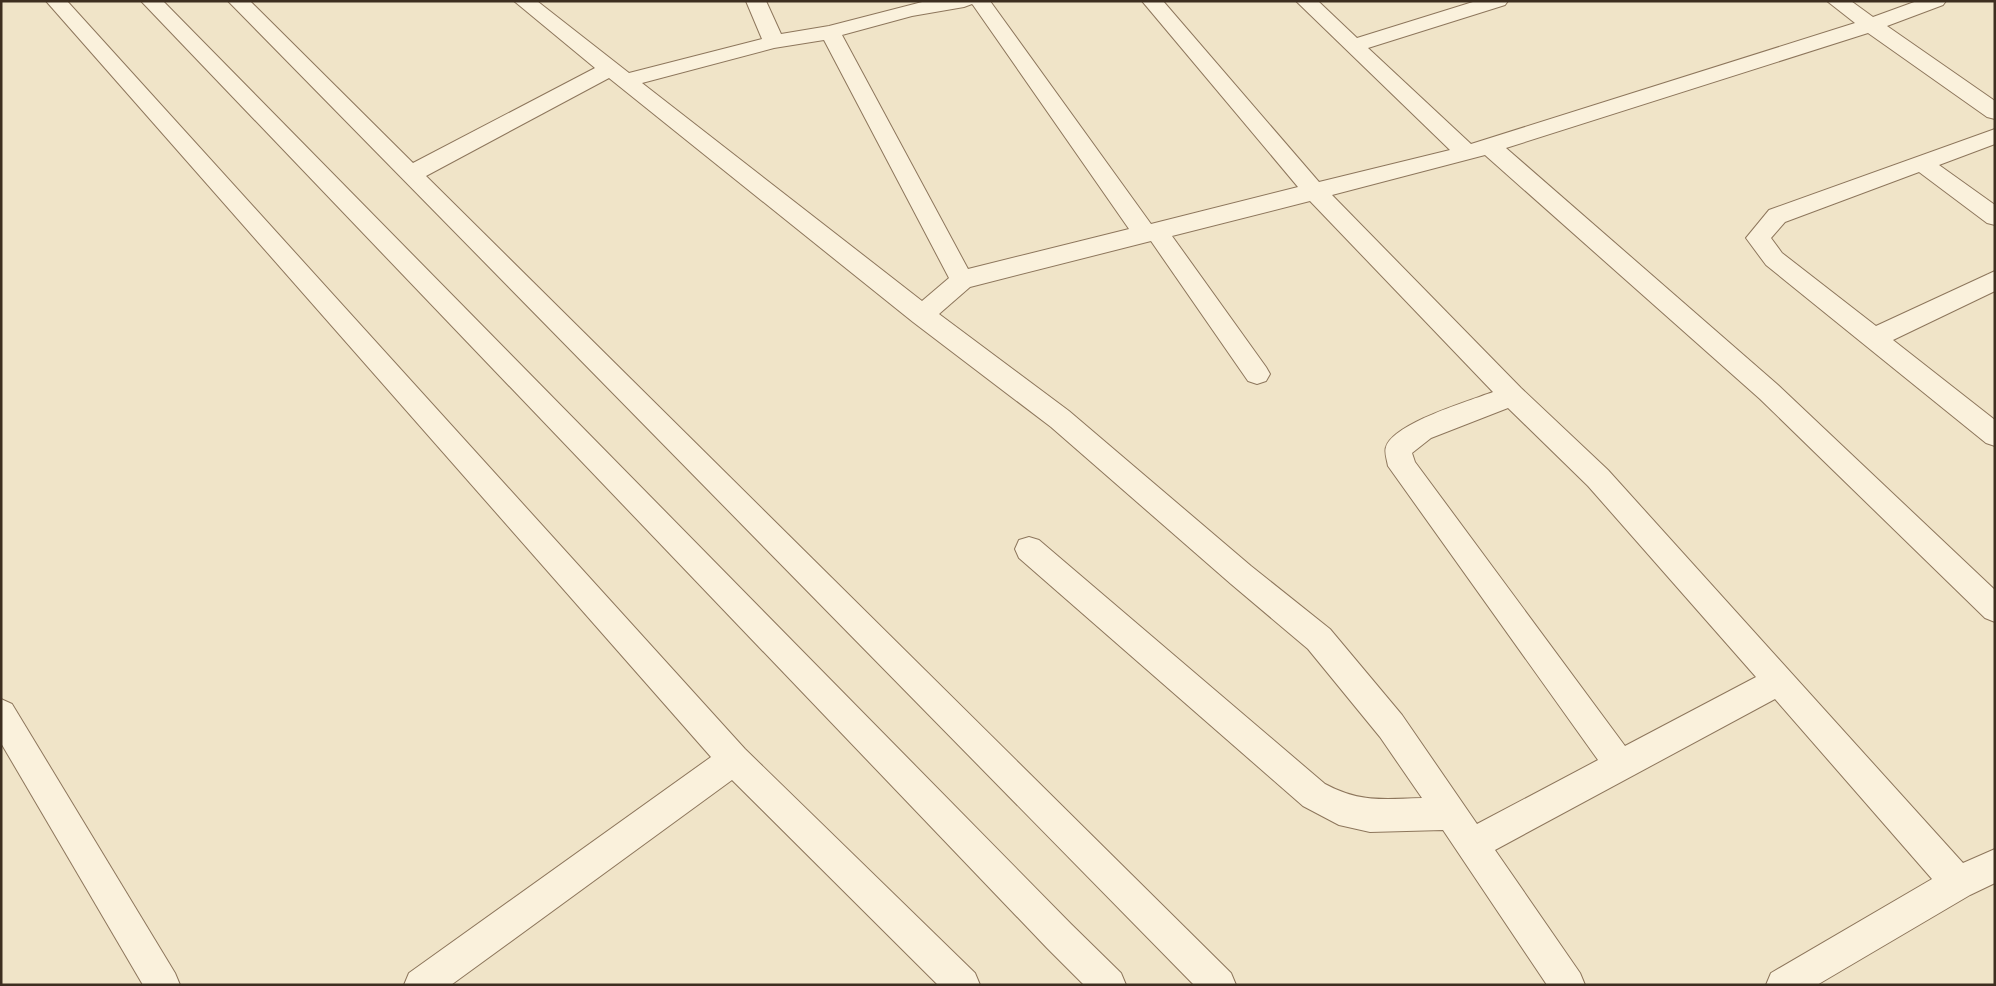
<svg xmlns="http://www.w3.org/2000/svg" width="1996" height="986" viewBox="0 0 1996 986" font-family="Merriweather,serif">
  <style>
    .lines { fill: none; stroke-linecap: round; stroke-linejoin: round }
    .minor-casing { stroke: #8d765c; stroke-width: 2 }
    .minor { fill: #faf1dc; fill-rule: evenodd }
  </style>
  <rect width="100%" height="100%" fill="#f0e4c8"/>
  <g class="lines">
    <g class="minor-casing">
      <g id="minor">
        <polygon points="46,1 67,1 745,749 975,973 980,985 938,985 732,780 451,985 404,985 409,973 711,757"/>
        <polygon points="141,1 163,1 1071,924 1121,973 1126,985 1084,985 1047,948"/>
        <path d="M228,1H250L413,163L595,68L514,1H537L629,73L762,39L746,1H766L781,34L829,26L926,1H990L1151,224L1298,187L1142,1H1163L1319,182L1450,150L1296,1H1318L1357,38L1476,1H1508L1505,5L1368,48L1471,144L1855,23L1827,1H1851L1873,17L1917,1H1946L1943,5L1887,26L1995,101V119L1987,117L1868,33L1506,148L1778,385L1995,590V622L1985,618L1760,399L1485,155L1332,195L1521,388L1608,470L1963,863L1995,849V883L1970,895L1817,985H1766L1771,973L1932,879L1775,699L1495,850L1580,973L1585,985H1547L1443,830L1370,832L1339,825L1303,806L1019,558L1015,549L1019,540L1029,537L1039,540L1325,784C1360,803 1383,799 1422,798L1380,737L1308,649L1231,584L1051,427L913,322L609,78L426,176L1231,973L1236,985H1194ZM972,4L973,5L1129,229L968,269L842,35L912,16L964,7ZM824,40L949,278L922,301L642,83L774,48ZM1310,201L1493,392C1469,401 1394,423 1386,447C1384,452 1387,460 1388,466L1598,760L1477,824L1402,715L1330,629L1251,566L1069,411L939,314L970,287L1151,241L1248,381L1257,384L1266,381L1270,374L1266,367L1172,236ZM1508,408L1588,486L1756,677L1625,746L1415,462L1412,453L1431,438Z"/>
        <polygon points="1995,129 1995,144 1939,165 1995,205 1995,225 1987,223 1919,172 1785,222 1771,238 1782,253 1876,326 1995,271 1995,291 1893,340 1995,420 1995,446 1986,443 1766,265 1746,238 1769,210"/>
        <polygon points="1,699 12,704 175,973 180,985 143,985 1,743"/>
      </g>
    </g>
    <use href="#minor" class="minor"/>
  </g>
  <rect width="1996" height="986" fill="none" stroke="#3d2e20" stroke-width="5"/>
</svg>
